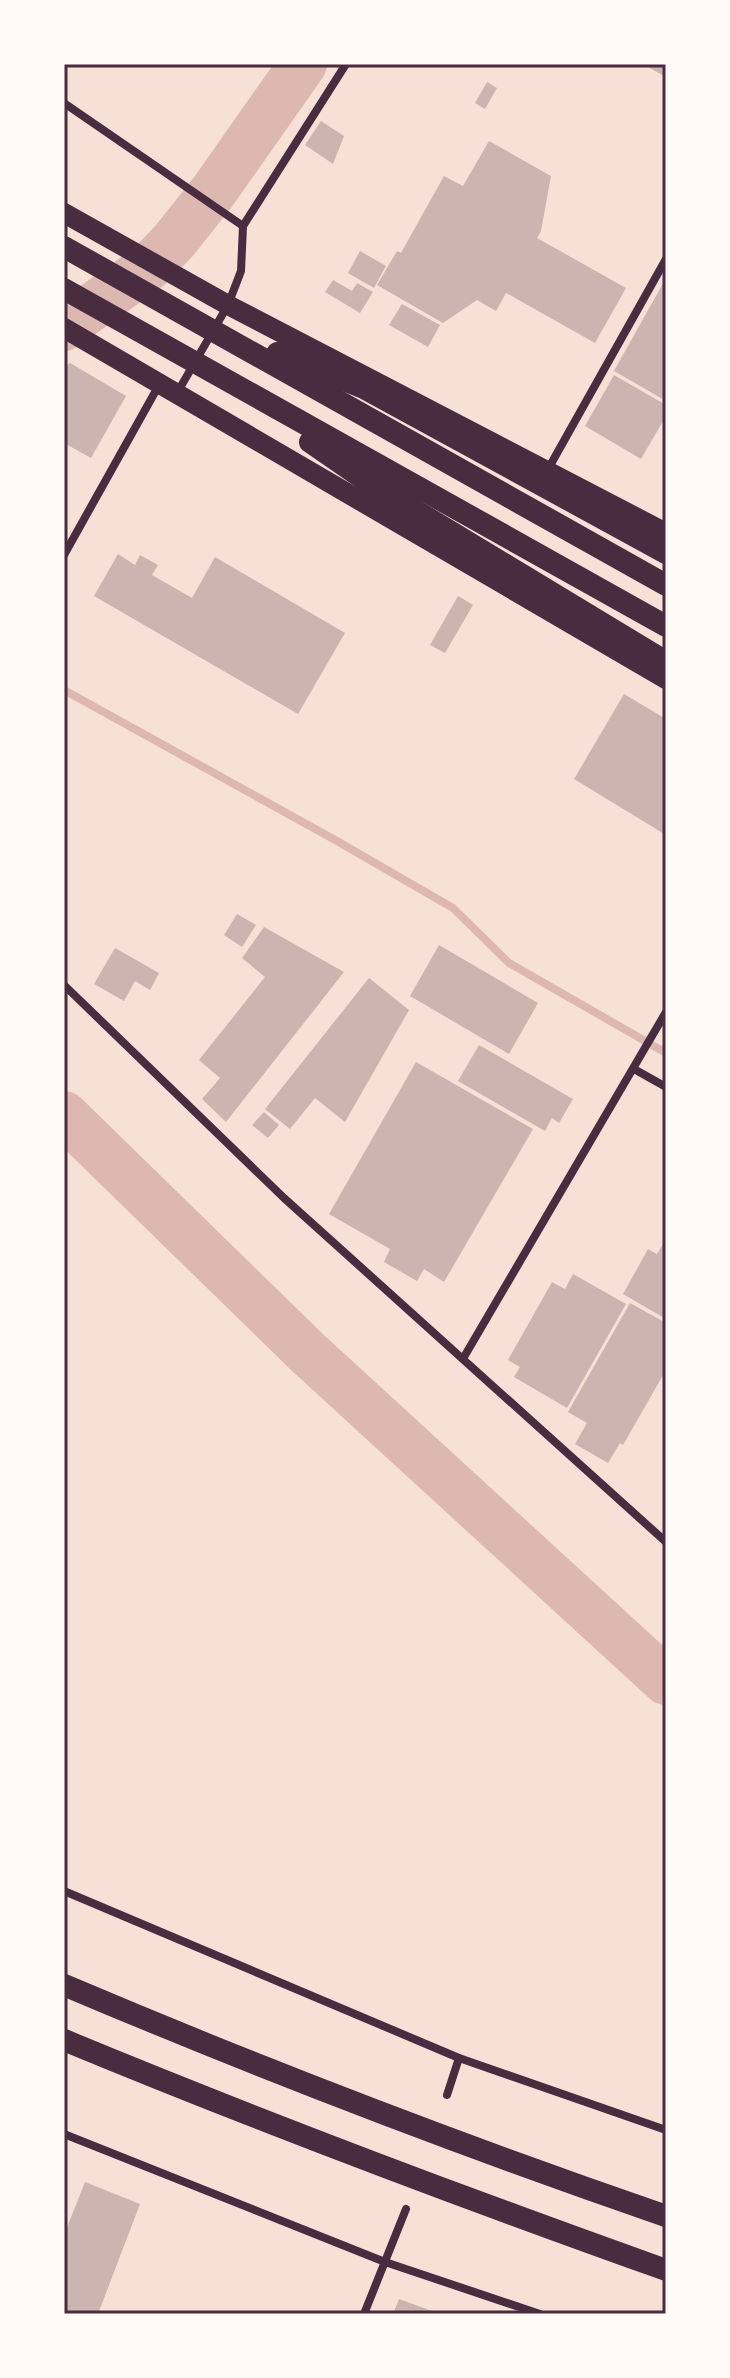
<svg xmlns="http://www.w3.org/2000/svg" width="730" height="2378" viewBox="0 0 730 2378" font-family="'Open Sans',sans-serif">
  <style>
    .lines { fill: none; stroke-linecap: round; stroke-linejoin: round }
    .stream { stroke: #dcb8b0; stroke-width: 8 }
    .river { stroke: #dcb8b0; stroke-width: 48 }
    .building { fill: #ccb4b1 }
    .minor { stroke: #4a2c40; stroke-width: 8 }
    .trunk { stroke: #4a2c40; stroke-width: 20 }
    .motorway { stroke: #4a2c40; stroke-width: 22 }
    .neatline { fill: none; stroke: #4a2c40; stroke-width: 3 }
  </style>
  <rect width="100%" height="100%" fill="#f7e1d7"/>
  <g class="lines">
    <polyline class="stream" points="64,690 337,841 453,908 509,963 666,1053"/>
    <g class="river">
      <polyline points="64,327 150,266 174,241 213,192 303,64"/>
      <polyline points="64,1115 308,1353 666,1681"/>
    </g>
  </g>
  <g class="building">
    <polygon points="643,64 666,64 666,71 664,76"/>
    <polygon points="487,82 497,88 485,109 475,103"/>
    <polygon points="321,121 344,136 333,164 305,145"/>
    <polygon points="489,141 551,176 541,231 537,238 626,288 595,343 506,293 496,311 477,300 443,323 377,285 397,251 401,253 444,176 463,186"/>
    <polygon points="360,251 386,266 374,288 348,273"/>
    <polygon points="666,278 666,401 614,371"/>
    <polygon points="333,280 352,291 357,283 373,292 360,313 325,292"/>
    <polygon points="402,304 440,325 428,347 389,325"/>
    <polygon points="70,363 126,396 91,458 64,443 64,367"/>
    <polygon points="614,375 666,405 666,416 641,459 585,426"/>
    <polygon points="118,554 135,565 140,555 158,565 152,575 192,598 215,557 345,633 298,714 94,596"/>
    <polygon points="458,596 473,605 445,653 430,645"/>
    <polygon points="624,694 666,719 666,835 574,779"/>
    <polygon points="237,914 256,925 242,947 224,935"/>
    <polygon points="264,927 344,972 226,1122 202,1099 220,1078 199,1060 265,977 242,958"/>
    <polygon points="439,945 538,1003 509,1054 410,996"/>
    <polygon points="115,948 159,973 150,990 135,981 124,1001 94,984"/>
    <polygon points="369,978 409,1010 345,1122 315,1098 290,1129 265,1109"/>
    <polygon points="479,1045 573,1099 559,1123 552,1118 545,1131 458,1081"/>
    <polygon points="416,1062 533,1129 444,1282 424,1269 417,1281 384,1262 390,1249 329,1214"/>
    <polygon points="264,1112 279,1125 268,1138 252,1125"/>
    <polygon points="666,1239 666,1319 623,1294 648,1249 657,1254"/>
    <polygon points="573,1274 626,1304 567,1408 514,1377 520,1367 508,1360 552,1282 565,1289"/>
    <polygon points="630,1303 666,1323 666,1370 623,1445 620,1443 608,1463 575,1444 587,1423 568,1412"/>
    <polygon points="85,2182 140,2204 98,2314 64,2314 64,2235"/>
    <polygon points="399,2299 432,2311 431,2314 393,2314"/>
  </g>
  <g class="lines">
    <g class="minor">
      <polyline points="64,103 243,226"/>
      <polyline points="177,393 228,305 241,271 243,226 346,64"/>
      <polyline points="547,471 666,259"/>
      <polyline points="64,555 159,385"/>
      <polyline points="64,985 284,1198 666,1542"/>
      <polyline points="634,1069 666,1087"/>
      <polyline points="464,1357 666,1012"/>
      <polyline points="64,1891 459,2058 666,2130"/>
      <polyline points="447,2095 459,2058"/>
      <polyline points="64,2134 385,2262 540,2314"/>
      <polyline points="364,2314 406,2209"/>
    </g>
    <g class="trunk">
      <polyline points="64,213 228,305 666,533"/>
      <polyline points="64,328 666,679"/>
    </g>
    <g class="motorway">
      <polyline points="64,247 666,585"/>
      <polyline points="64,289 666,626"/>
      <polyline points="277,353 364,388 666,553"/>
      <polyline points="310,442 365,480 666,662"/>
      <path d="M64,1985C262,2069 463,2146 666,2216"/>
      <path d="M64,2040C262,2122 464,2198 666,2270"/>
    </g>
  </g>
  <rect width="730" height="2378" fill="none" stroke="#fffaf5" stroke-width="132"/>
  <rect x="66" y="66" width="598" height="2246" class="neatline"/>
</svg>
